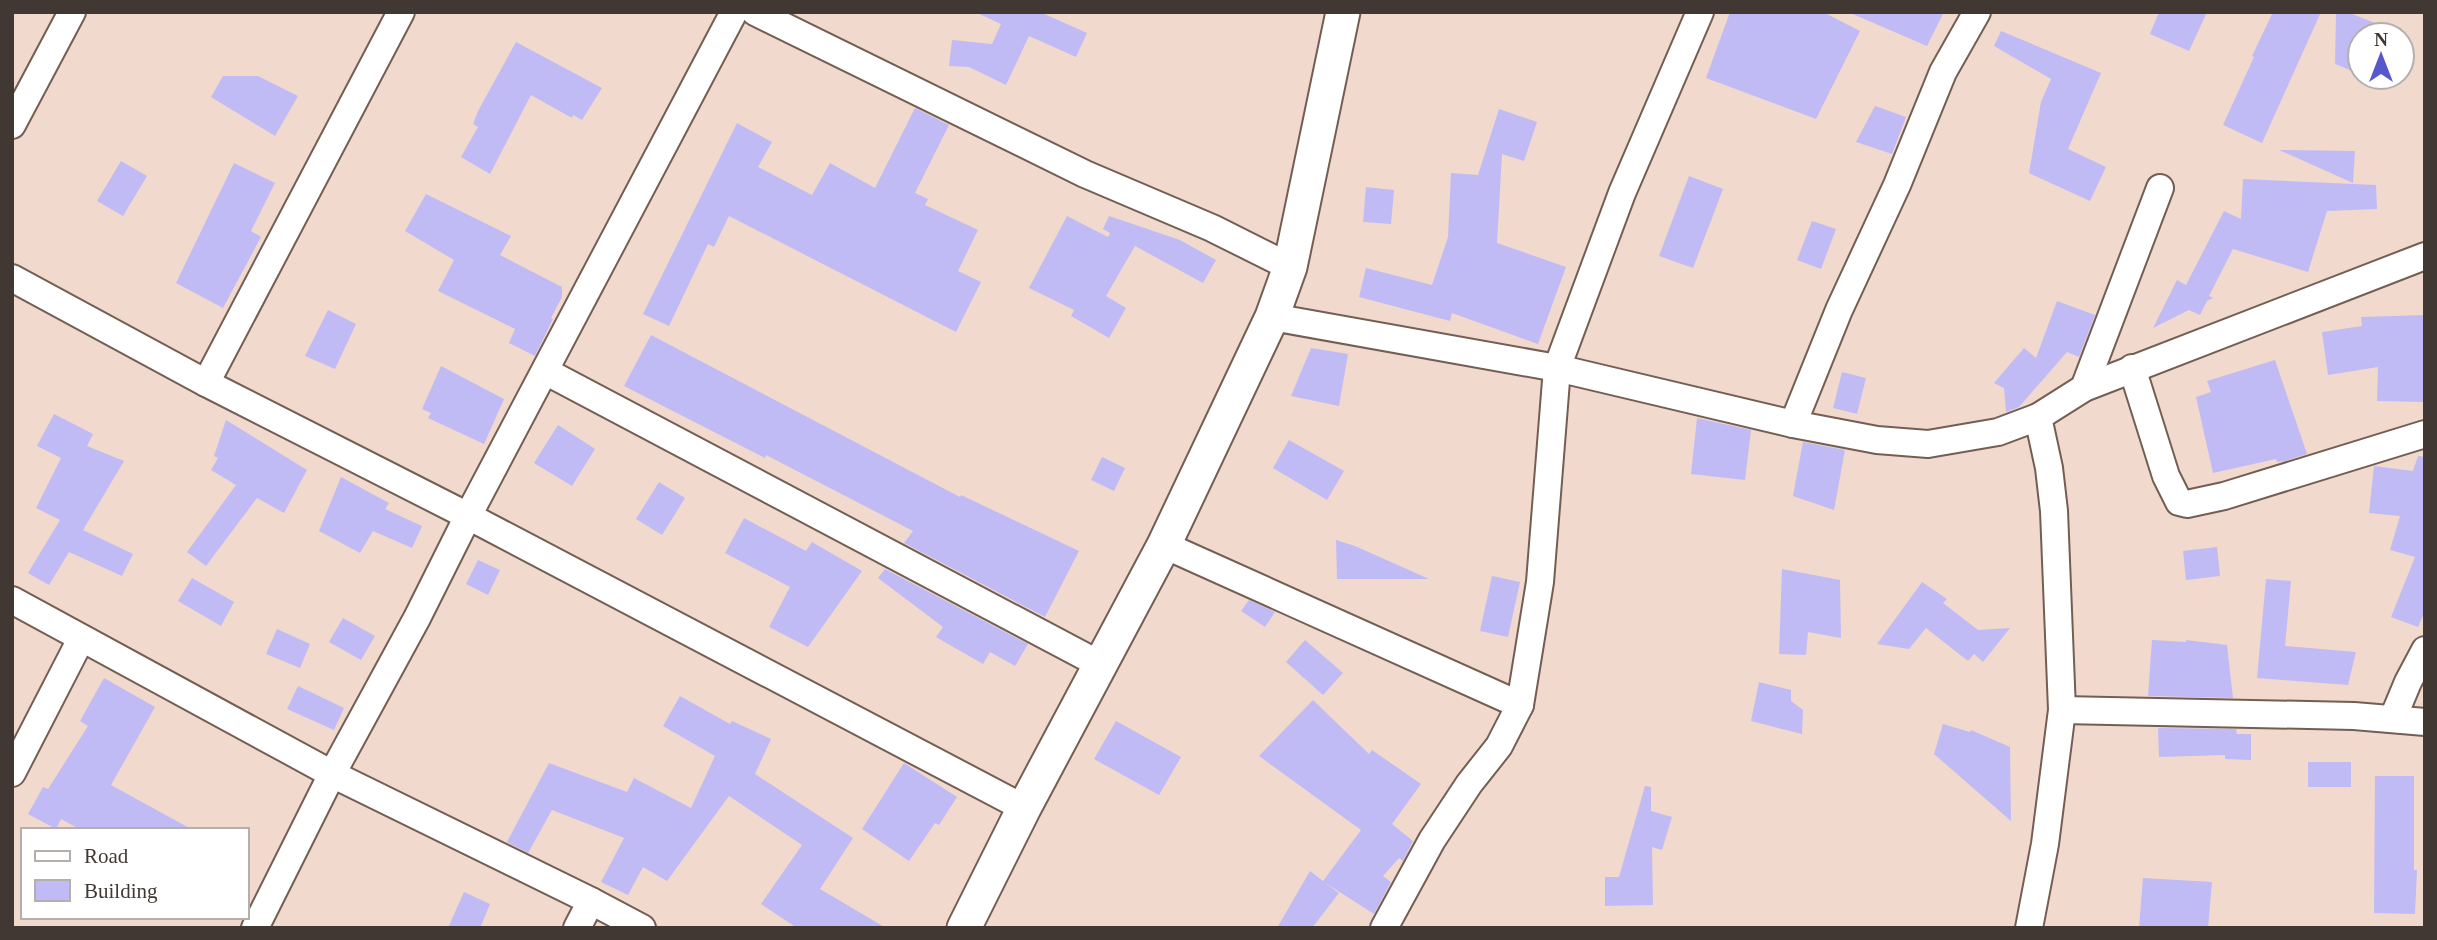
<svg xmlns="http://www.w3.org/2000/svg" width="2437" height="940" viewBox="0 0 2437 940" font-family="Georgia,serif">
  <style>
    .building { fill: #c0bbf4 }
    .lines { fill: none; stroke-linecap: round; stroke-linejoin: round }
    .minor-casing { stroke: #735e53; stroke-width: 30 }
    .tertiary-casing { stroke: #735e53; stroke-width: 37 }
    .minor { stroke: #fff; stroke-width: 26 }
    .tertiary { stroke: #fff; stroke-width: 33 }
  </style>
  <rect width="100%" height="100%" fill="#f2d9cd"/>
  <g class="building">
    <polygon points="975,12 1040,12 1087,33 1076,57 1029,36 1006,85 969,67 949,66 952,40 992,44 1001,24"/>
    <polygon points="1730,12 1823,12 1860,31 1816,119 1706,78"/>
    <polygon points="1848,12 1944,12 1927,46"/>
    <polygon points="2159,12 2207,12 2189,51 2150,34"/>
    <polygon points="2273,12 2321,12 2262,143 2223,125 2254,57 2252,56"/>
    <polygon points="2336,12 2347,12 2393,30 2391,35 2360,35 2360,74 2335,64"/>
    <polygon points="2001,31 2101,73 2068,149 2106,167 2090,201 2029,173 2041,102 2051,79 1994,46"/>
    <polygon points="516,42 602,88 582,120 573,115 572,118 531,95 490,174 461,157 478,127 473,124 478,111"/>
    <polygon points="223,76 258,76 298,96 275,136 211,97"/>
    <polygon points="1875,106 1906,117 1892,154 1856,142"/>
    <polygon points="915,108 949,125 915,193 928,199 925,205 978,230 958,271 981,282 956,332 729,216 714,247 708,244 669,326 643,314 737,123 772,142 758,167 812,195 830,163 875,188"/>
    <polygon points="1499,109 1537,122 1524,161 1502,154 1497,243 1566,267 1538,344 1452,313 1450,321 1359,297 1366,268 1432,285 1448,237 1451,173 1478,175"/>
    <polygon points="2279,150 2355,151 2353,183"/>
    <polygon points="121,161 147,176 123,216 97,201"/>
    <polygon points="234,163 275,183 251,231 261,237 223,308 176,283"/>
    <polygon points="1689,176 1723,189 1693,268 1659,256"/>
    <polygon points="2243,179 2376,185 2377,209 2327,211 2308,272 2233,249 2209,296 2213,298 2207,301 2200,315 2189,310 2153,328 2177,280 2186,285 2224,211 2241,219"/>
    <polygon points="1366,187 1394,190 1391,224 1363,222"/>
    <polygon points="426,194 511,236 500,255 562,287 562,297 551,318 553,319 535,356 509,343 515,329 438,291 454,260 405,231"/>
    <polygon points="1067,216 1108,237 1110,233 1103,229 1109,216 1180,240 1216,260 1203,283 1135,246 1106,296 1126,308 1109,338 1071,316 1074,310 1029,288"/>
    <polygon points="1812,221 1836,229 1821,269 1797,260"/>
    <polygon points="2057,301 2095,315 2079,357 2067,352 2019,407 2006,412 2004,388 1994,383 2024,348 2036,358"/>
    <polygon points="328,310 356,324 335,369 305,356"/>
    <polygon points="2425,315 2425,402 2377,401 2378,367 2328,375 2322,332 2362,326 2361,317"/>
    <polygon points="651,335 960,497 961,495 1079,551 1045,617 904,543 913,531 766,455 765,458 624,386"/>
    <polygon points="1311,348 1348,354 1339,406 1291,396"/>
    <polygon points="2275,360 2307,454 2285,461 2277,462 2276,459 2213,473 2196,397 2211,392 2207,381"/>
    <polygon points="441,366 504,399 484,444 428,418 431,413 422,409"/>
    <polygon points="1842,372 1866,378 1857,414 1833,408"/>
    <polygon points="54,414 93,434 87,446 124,461 83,530 133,554 122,576 69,552 49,585 28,573 60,520 36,508 61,458 37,446"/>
    <polygon points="1697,418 1751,430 1745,480 1691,474"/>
    <polygon points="226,420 307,470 284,513 257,498 206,566 187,552 236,485 211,470 218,458 214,456"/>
    <polygon points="558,425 595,449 572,486 534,463"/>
    <polygon points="1289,440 1344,471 1327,500 1273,468"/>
    <polygon points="1803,442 1845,450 1834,510 1793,496"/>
    <polygon points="2418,456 2425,457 2425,611 2418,627 2391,617 2415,557 2390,550 2400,516 2369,513 2374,466 2413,471"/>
    <polygon points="1102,457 1125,468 1114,491 1091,480"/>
    <polygon points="341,477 389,503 385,509 422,526 412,548 373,531 360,553 319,531"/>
    <polygon points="659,482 685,498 662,535 636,519"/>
    <polygon points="744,518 806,551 812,542 862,571 808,647 769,627 790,587 725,553"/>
    <polygon points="1336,540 1355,546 1429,579 1337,579"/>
    <polygon points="2217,547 2220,576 2186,580 2183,551"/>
    <polygon points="478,560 500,570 488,595 466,584"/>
    <polygon points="885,569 1028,644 1015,666 990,652 983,664 936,637 943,627 878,578"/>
    <polygon points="1782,569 1840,580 1841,638 1808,632 1806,655 1779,654"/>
    <polygon points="1492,576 1520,582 1508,637 1480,631"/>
    <polygon points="192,578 234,602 221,626 178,601"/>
    <polygon points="2266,579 2291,581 2285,646 2356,652 2348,685 2257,678"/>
    <polygon points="1922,582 1947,599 1943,603 1978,630 2010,628 1983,662 1974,654 1968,661 1926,628 1909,649 1877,644"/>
    <polygon points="1249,600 1275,612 1265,627 1241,611"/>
    <polygon points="343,618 375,636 361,660 329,642"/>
    <polygon points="277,629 310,644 300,668 266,654"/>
    <polygon points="1305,640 1343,673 1323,695 1286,662"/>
    <polygon points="2152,640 2186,642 2186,640 2227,645 2233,698 2148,696"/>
    <polygon points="104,678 155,707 111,785 193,830 81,830 61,819 56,829 28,814 43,787 48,789 88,726 80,721"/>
    <polygon points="1759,682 1791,690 1791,701 1803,710 1802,734 1751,721"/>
    <polygon points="298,686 344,708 334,730 287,709"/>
    <polygon points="680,696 730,724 732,721 771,739 755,774 853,838 820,889 886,928 797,928 761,904 802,845 729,796 667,881 643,867 628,895 601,882 624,838 552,810 528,853 507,842 549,763 627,792 634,778 691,808 715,756 663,726"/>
    <polygon points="1313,700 1369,754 1372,750 1421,784 1392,824 1413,841 1403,861 1399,858 1383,876 1391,882 1374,914 1324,882 1339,893 1312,928 1277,928 1310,871 1323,881 1361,830 1259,756"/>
    <polygon points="1116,721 1181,757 1159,795 1094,759"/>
    <polygon points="1943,724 1970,732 1971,730 2010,747 2011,821 1934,754"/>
    <polygon points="2158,728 2236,729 2237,734 2251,734 2251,760 2225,759 2225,755 2159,757"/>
    <rect x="2308" y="762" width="43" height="25"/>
    <polygon points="904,763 957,797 939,825 935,823 909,861 862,829"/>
    <polygon points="2375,776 2414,776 2414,870 2417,870 2415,914 2374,913"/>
    <polygon points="1645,786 1651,787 1651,811 1672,817 1662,850 1652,847 1653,905 1605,906 1605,877 1619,877"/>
    <polygon points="2143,878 2212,882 2208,928 2139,928"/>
    <polygon points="464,892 490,904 480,928 448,928"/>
  </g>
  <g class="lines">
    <g class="minor-casing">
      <g id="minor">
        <polyline points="755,12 1085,174 1212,228 1290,267"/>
        <polyline points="12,125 72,12"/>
        <polyline points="12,278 206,383 468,516 1024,808"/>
        <polyline points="1272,317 1557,368 1793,424 1877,440 1928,444 1998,432 2038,417 2084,388 2425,256"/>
        <polyline points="2132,368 2166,476 2179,502 2187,504 2224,496 2425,434"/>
        <polyline points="545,371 1101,665"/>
        <polyline points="206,383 401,12"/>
        <polyline points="2084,388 2160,188"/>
        <polyline points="1793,424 1839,310 1897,185 1943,72 1977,12"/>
        <polyline points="1164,545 1520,705"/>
        <polyline points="12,600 332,774 591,901 577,928"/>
        <polyline points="2062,710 2354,716 2425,722"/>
        <polyline points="2393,718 2408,682 2425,650"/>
        <polyline points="12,773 81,639"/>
        <polyline points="591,901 642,928"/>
        <polyline points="255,928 332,774 417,618 468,516 734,12"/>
        <polyline points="1384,928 1432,840 1469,784 1499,746 1520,705 1540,582 1557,368 1622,193 1700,12"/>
        <polyline points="2029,928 2045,844 2062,710 2054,511 2049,468 2038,417"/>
      </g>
    </g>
    <g class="tertiary-casing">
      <polyline id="tertiary" points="964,928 1024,808 1164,545 1272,317 1290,267 1343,12"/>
    </g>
    <use href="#minor" class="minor"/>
    <use href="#tertiary" class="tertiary"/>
  </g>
  <rect width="2437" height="940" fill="none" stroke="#423833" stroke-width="28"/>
  <rect x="21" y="828" width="228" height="91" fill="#ffffff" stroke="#b3afad" stroke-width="2"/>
  <rect x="35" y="851" width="35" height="10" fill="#ffffff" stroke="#b3afad" stroke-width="2"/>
  <text x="84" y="863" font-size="21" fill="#423833">Road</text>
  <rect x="35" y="880" width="35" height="21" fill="#c0bbf4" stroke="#b3afad" stroke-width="2"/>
  <text x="84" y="898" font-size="21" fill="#423833">Building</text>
  <g transform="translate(2381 56)"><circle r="33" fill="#ffffff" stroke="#b3afad" stroke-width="2"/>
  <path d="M0-5L12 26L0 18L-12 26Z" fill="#5757ce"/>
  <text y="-10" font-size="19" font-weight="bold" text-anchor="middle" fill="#423833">N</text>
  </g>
</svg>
